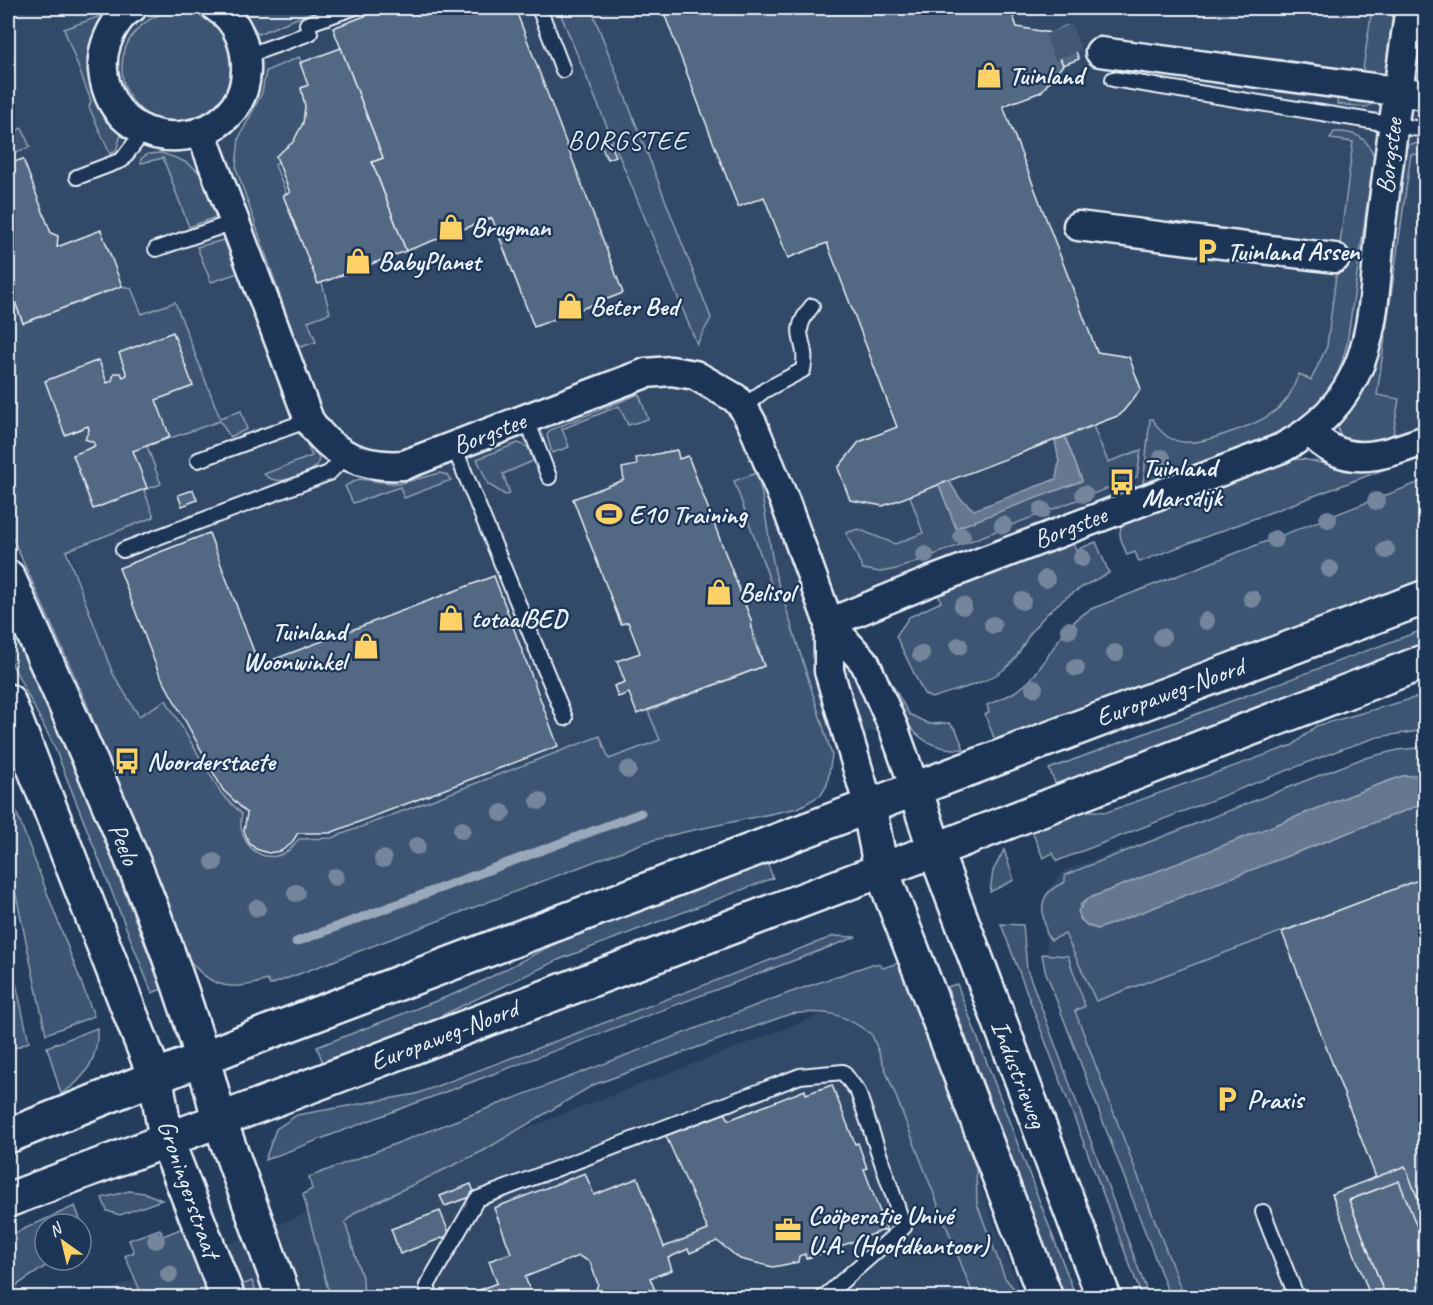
<svg xmlns="http://www.w3.org/2000/svg" width="1433" height="1305" viewBox="0 0 1433 1305" font-family="Caveat,sans-serif">
  <style>
    .built { fill: #334a68 }
    .green { fill: #3e5472; stroke: #93a2b5; stroke-width: 1.5 }
    .water { fill: #657890; stroke: #99a8ba; stroke-width: 1.5 }
    .lines { fill: none; stroke-linecap: round; stroke-linejoin: round }
    .stream { stroke: #99a8ba; stroke-width: 9 }
    .building { fill: #536782; stroke: #e8f1f8; stroke-width: 1.5 }
    .street-tunnel { stroke: #425874; stroke-width: 28; stroke-dasharray: 28 14; stroke-linecap: butt }
    .lane-casing { stroke: #e8f1f8; stroke-width: 18 }
    .street-casing { stroke: #e8f1f8; stroke-width: 33 }
    .secondary-casing { stroke: #e8f1f8; stroke-width: 38 }
    .primary-casing { stroke: #e8f1f8; stroke-width: 38 }
    .lane { stroke: #1d3557; stroke-width: 14 }
    .street { stroke: #1d3557; stroke-width: 28 }
    .secondary { stroke: #1d3557; stroke-width: 33 }
    .primary { stroke: #1d3557; stroke-width: 33 }
    .tree { fill: #74869c }
    .labels { text-anchor: middle; dominant-baseline: central; stroke-width: 4.5; stroke-linejoin: round; paint-order: stroke }
    .poi-label { font-size: 26px; font-weight: bold; fill: #e8f1f8; stroke: #1d3557; text-anchor: start }
    .street-label { font-size: 26px; fill: #e8f1f8; stroke: #1d3557 }
    .neighbourhood-label { font-size: 27px; letter-spacing: 1.5px; fill: #e8f1f8; stroke: #1d3557 }
  </style>
  <rect width="100%" height="100%" fill="#253d5d"/>
  <filter id="ink" filterUnits="userSpaceOnUse"><feTurbulence type="fractalNoise" baseFrequency=".0167" numOctaves="2"/><feDisplacementMap in="SourceGraphic" scale="12" xChannelSelector="R" yChannelSelector="G"/><feConvolveMatrix kernelMatrix="1 2 1 2 8 2 1 2 1" color-interpolation-filters="sRGB"/></filter>
  <g filter="url(#ink)">
    <g class="built">
      <polygon points="8,8 1425,8 1425,453 1343,484 1286,434 833,613 885,728 753,763 191,923 72,559 8,391"/>
      <polygon points="1390,751 1425,753 1425,1297 1172,1297 1048,966 1044,895 1064,871"/>
      <polygon points="903,983 1022,1297 88,1298"/>
    </g>
    <g class="green">
      <polygon points="241,8 322,8 258,34"/>
      <polygon points="558,8 591,8 711,318 697,344"/>
      <polygon points="1372,8 1394,8 1384,80 1361,83"/>
      <polygon points="1423,8 1425,8 1426,48 1421,84 1412,83"/>
      <circle cx="178" cy="68" r="56"/>
      <path d="M106,14C85,74 80,83 121,135L116,151L110,154L89,107L91,101L64,29Z"/>
      <polygon points="299,57 313,90 298,142 275,165 322,283 330,313 308,321 316,342 301,347 296,342 236,168 239,138 262,93 266,71"/>
      <polygon points="1338,91 1379,99 1367,107 1337,104"/>
      <polygon points="22,128 30,147 8,155 8,134"/>
      <path d="M1334,132C1354,131 1368,137 1374,157L1347,343C1343,359 1339,376 1329,390C1297,438 1197,464 1143,484L1150,419H1153C1170,455 1205,441 1234,431C1252,425 1275,415 1286,400C1292,393 1295,382 1299,374L1311,380L1327,346L1353,142L1330,139Z"/>
      <path d="M1423,143L1425,155L1411,154L1377,395L1399,399L1392,440C1376,441 1339,451 1338,426L1356,401L1402,153L1410,144Z"/>
      <path d="M161,153C205,166 203,176 219,216L189,227L163,158L141,163V159L148,154Z"/>
      <polygon points="224,240 238,273 211,282 197,247"/>
      <path d="M8,283L23,323L122,286L131,288L142,314L175,302L220,418L241,411L247,429L230,437L220,421L147,446L161,484L144,490L154,517L66,551L113,674L139,716L166,700L221,793L242,814C235,839 260,868 286,852C291,850 295,843 299,839L332,838L600,736L609,759L660,740L648,711L764,666L745,604L774,592L734,481L757,473C766,507 768,542 776,576L832,755L827,785L821,795L798,808L680,833L643,843L270,985L267,980C227,994 204,985 182,949L84,697L8,528Z"/>
      <polygon points="639,394 648,419 628,425 619,406 562,429 569,447 552,453 547,435 550,430"/>
      <polygon points="1093,426 1108,462 1141,450 1137,477 897,569 880,572 863,569 846,533 858,529 895,544 923,533 910,496 939,485 956,528 1082,480 1065,437"/>
      <path d="M305,440L319,458L317,466C303,476 277,488 264,474L312,456Z"/>
      <polygon points="518,443 528,447 533,461 503,474 510,494 505,495 488,484 477,459"/>
      <path d="M1425,454L1139,562L1135,552L1127,555C1123,543 1114,531 1126,521L1285,460L1303,459L1344,468Z"/>
      <polygon points="440,473 447,475 451,480 404,498 400,487 353,503 345,486 359,479 398,484"/>
      <path d="M1425,480V579L995,740L985,715L989,712L987,705C1003,698 1019,692 1031,679C1055,652 1056,631 1091,609Z"/>
      <path d="M1072,542L1076,550L1096,542L1109,573C1078,588 1053,603 1032,631C1022,645 1017,661 1002,671C982,685 954,690 932,698L924,694L896,636L909,617L941,602L938,593Z"/>
      <polygon points="8,614 78,772 162,989 152,993 54,746 8,656"/>
      <polygon points="1425,629 1425,645 1056,785 1049,769"/>
      <path d="M883,668L909,714L929,724L949,723L956,730L964,749C909,752 899,710 883,668Z"/>
      <polygon points="1425,695 1425,730 1378,737 1342,749 1057,861 1053,853 1043,858 1031,829 1079,810 1107,812 1293,745 1316,726"/>
      <path d="M1425,747V775L1403,776L1372,787L1087,899L1080,905V919L1088,926L1098,929L1425,803V878L1096,1001L1065,934L1051,940L1047,935C1041,908 1037,894 1065,882V875L1361,759L1398,750Z"/>
      <polygon points="8,790 94,1016 46,1034 8,858"/>
      <polygon points="1004,850 1014,880 990,892 993,871"/>
      <polygon points="767,862 773,878 558,960 422,1025 323,1063 317,1047 467,989 572,935"/>
      <polygon points="1001,924 1023,925 1027,969 1149,1297 1142,1297"/>
      <polygon points="834,936 856,937 265,1160 276,1129 297,1115 416,1094"/>
      <polygon points="8,947 29,1042 8,1051"/>
      <polygon points="1042,954 1068,956 1085,1006 1075,1011 1184,1297 1170,1297 1045,970"/>
      <path d="M898,963L914,996L976,1168L977,1204L1005,1278L1021,1297H974L872,1035C842,1012 826,1010 790,1014L593,1085L483,1151L356,1212L345,1222L363,1281L364,1297H330L303,1194L312,1189L309,1177L783,995L872,964H879L883,968Z"/>
      <polygon points="957,984 1076,1297 1064,1297 947,987"/>
      <path d="M97,1028C99,1058 86,1079 61,1094L47,1047Z"/>
      <polygon points="129,1191 145,1193 162,1200 120,1215 107,1211 102,1198"/>
      <polygon points="75,1206 85,1233 81,1236 81,1224 45,1224 45,1260 55,1260 8,1291 8,1236"/>
      <polygon points="190,1225 218,1297 143,1297 125,1256 134,1252 129,1240 160,1229 163,1236"/>
      <polygon points="252,1281 258,1297 238,1297 234,1288"/>
    </g>
    <g class="water">
      <polygon points="1065,437 1082,481 956,528 939,485 949,481 959,497 974,510 1056,479 1059,462 1055,440"/>
      <path d="M1425,775V803L1098,929C1087,926 1081,923 1078,911L1087,899L1372,787L1403,776Z"/>
    </g>
    <g class="lines">
      <g class="stream">
        <polyline points="296,942 641,813"/>
        <polyline points="156,1295 157,1298"/>
      </g>
    </g>
    <g class="building">
      <polygon points="386,8 515,8 623,293 534,327 492,218 406,251 372,162 383,158 333,28"/>
      <polygon points="662,8 1010,8 1017,27 1051,33 1063,65 1041,92 1003,106 1097,352 1129,357 1141,389 1120,415 883,506 850,500 838,468 859,442 897,427 827,243 788,258 764,197 738,207"/>
      <polygon points="1066,26 1079,59 1063,65 1051,33"/>
      <polygon points="341,48 383,158 372,162 406,251 318,284 283,195 290,193 276,156 293,142 303,123 305,106 301,88 308,85 300,63"/>
      <polygon points="610,142 616,156 607,159 601,145"/>
      <polygon points="23,159 51,233 58,236 57,247 101,230 122,286 23,323 8,283 8,164"/>
      <polygon points="173,332 193,386 156,400 170,437 133,451 147,488 93,509 73,455 95,446 93,442 85,439 89,430 88,426 65,435 45,381 99,360 107,383 112,381 114,373 121,373 123,377 127,375 119,353"/>
      <polygon points="677,450 679,459 688,456 751,620 753,638 764,666 637,714 629,693 618,697 614,686 625,682 617,661 640,653 628,622 621,624 573,499 624,480 622,468 637,465 636,458"/>
      <polygon points="193,490 197,500 182,506 178,495"/>
      <polygon points="209,533 259,665 494,576 558,746 330,833 298,833 291,844 281,851 268,853 256,849 249,843 244,831 247,813 223,790 158,671 119,568"/>
      <polygon points="1426,877 1426,1298 1386,1298 1349,1200 1380,1188 1282,932"/>
      <polygon points="832,1085 855,1144 858,1143 867,1168 864,1169 887,1231 884,1230 806,1259 805,1254 799,1256 798,1262 773,1267 740,1259 717,1241 690,1253 688,1249 668,1258 672,1270 650,1278 658,1298 593,1298 598,1284 590,1262 579,1256 525,1277 533,1298 459,1298 497,1283 489,1261 511,1253 494,1208 585,1173 594,1195 638,1178 664,1247 708,1230 665,1134 723,1109 729,1120 805,1090 806,1094"/>
      <polygon points="1405,1166 1426,1220 1426,1250 1399,1181 1349,1200 1386,1298 1371,1298 1332,1194"/>
      <polygon points="471,1184 475,1195 445,1206 440,1196"/>
      <polygon points="440,1211 450,1235 400,1254 391,1229"/>
      <polygon points="1426,1289 1426,1298 1401,1298 1419,1291"/>
    </g>
    <g class="lines">
      <polyline class="street-tunnel" points="1058,29 1071,62"/>
      <g class="lane-casing">
        <g id="lane">
          <polyline points="539,8 563,70"/>
          <polyline points="246,56 310,33 307,24 353,8"/>
          <polyline points="1113,79 1426,130"/>
          <polyline points="77,177 122,160 144,131"/>
          <polyline points="156,249 234,222"/>
          <path d="M743,407L765,390L803,370C810,339 787,337 812,306"/>
          <polyline points="527,420 549,477"/>
          <polyline points="454,447 565,718"/>
          <polyline points="198,460 309,420"/>
          <polyline points="123,550 329,473 346,456"/>
          <polyline points="1263,1212 1297,1298"/>
          <polyline points="431,1298 427,1286 477,1199 800,1076 843,1072 858,1092 904,1227 823,1298"/>
        </g>
      </g>
      <g class="street-casing">
        <g id="street">
          <path d="M132,8C119,15 111,30 106,44C101,59 102,74 107,89C130,161 244,147 246,71C247,48 238,20 217,8"/>
          <polyline points="1100,52 1426,95"/>
          <path d="M201,132L309,420C331,455 365,468 404,465L646,373L671,371L695,375L735,398L743,407L752,423L785,502L829,623V671L869,807"/>
          <polyline points="1078,226 1335,258"/>
          <path d="M1310,431C1344,471 1383,455 1426,440"/>
          <path d="M829,623L929,582L1282,448C1317,430 1345,401 1360,363C1376,320 1376,269 1381,224C1390,152 1399,80 1410,8"/>
          <polyline points="829,623 865,663 894,729 915,789"/>
        </g>
      </g>
      <g class="secondary-casing">
        <g id="secondary">
          <polyline points="915,789 1426,597"/>
          <polyline points="935,850 1426,661"/>
          <polyline points="219,1119 284,1298"/>
          <polyline points="166,1139 228,1298"/>
        </g>
      </g>
      <g class="primary-casing">
        <g id="primary">
          <path d="M8,577C86,751 173,933 219,1119"/>
          <polyline points="8,701 156,1079 166,1139"/>
          <polyline points="869,807 881,869 1046,1298"/>
          <polyline points="8,1136 266,1033 915,789 935,850 1104,1298"/>
          <polyline points="8,1200 935,850"/>
        </g>
      </g>
      <use href="#lane" class="lane"/>
      <use href="#street" class="street"/>
      <use href="#secondary" class="secondary"/>
      <use href="#primary" class="primary"/>
    </g>
    <g class="tree">
      <circle cx="1162" cy="458" r="9"/>
      <circle cx="1084" cy="494" r="9"/>
      <circle cx="1376" cy="501" r="9"/>
      <circle cx="1042" cy="510" r="9"/>
      <circle cx="1328" cy="519" r="9"/>
      <circle cx="1003" cy="525" r="9"/>
      <circle cx="962" cy="536" r="9"/>
      <circle cx="1275" cy="539" r="9"/>
      <circle cx="1386" cy="550" r="9"/>
      <circle cx="925" cy="555" r="9"/>
      <circle cx="1082" cy="558" r="9"/>
      <circle cx="1330" cy="569" r="9"/>
      <circle cx="1046" cy="579" r="9"/>
      <circle cx="1252" cy="599" r="9"/>
      <circle cx="1022" cy="601" r="9"/>
      <circle cx="963" cy="606" r="9"/>
      <circle cx="1206" cy="621" r="9"/>
      <circle cx="993" cy="625" r="9"/>
      <circle cx="1069" cy="630" r="9"/>
      <circle cx="1162" cy="637" r="9"/>
      <circle cx="959" cy="646" r="9"/>
      <circle cx="1115" cy="653" r="9"/>
      <circle cx="921" cy="654" r="9"/>
      <circle cx="1076" cy="668" r="9"/>
      <circle cx="1034" cy="688" r="9"/>
      <circle cx="628" cy="770" r="9"/>
      <circle cx="539" cy="801" r="9"/>
      <circle cx="502" cy="813" r="9"/>
      <circle cx="462" cy="830" r="9"/>
      <circle cx="417" cy="846" r="9"/>
      <circle cx="383" cy="859" r="9"/>
      <circle cx="214" cy="862" r="9"/>
      <circle cx="335" cy="877" r="9"/>
      <circle cx="296" cy="893" r="9"/>
      <circle cx="257" cy="908" r="9"/>
      <circle cx="156" cy="1240" r="9"/>
      <circle cx="169" cy="1274" r="9"/>
    </g>
  </g>
  <defs>
    <g id="shop-bare" transform="scale(2.07)"><path d="M-5-2.5h2.3a2.7 3.5 0 0 1 5.4 0H5L5.5 6h-11ZM-1.5-2.5h3a1.5 2.3 0 0 0-3 0Z" fill="#ffd166" stroke="#1d3557" stroke-width="2.5" paint-order="stroke"/></g>
    <g id="parking-bare" transform="scale(2.07)"><path d="M-3.5-5.5H1a3.5 3.5 0 0 1 0 7H-1V5.5H-3.5ZM-1-3.4V-.6H.8a1.4 1.4 0 0 0 0-2.8Z" fill="#ffd166" stroke="#1d3557" stroke-width="2.5" paint-order="stroke"/></g>
    <g id="bus-bare" transform="scale(2.07)"><path d="M-5-6H5V4H4V6H2V4H-2V6H-4V4H-5ZM-3.5-4V0h7V-4ZM-3.5 1.2v1.5H-2V1.2ZM2 1.2v1.5H3.5V1.2Z" fill="#ffd166" stroke="#1d3557" stroke-width="2.5" paint-order="stroke"/></g>
    <g id="stadium-bare" transform="scale(2.07)"><path d="M0-5a6.5 5 0 1 0 0 10a6.5 5 0 1 0 0-10ZM-3.5-1.8h7v3.6h-7Z" fill="#ffd166" stroke="#1d3557" stroke-width="2.5" paint-order="stroke"/></g>
    <g id="office-bare" transform="scale(2.07)"><path d="M-6-3h4V-5.5h4V-3h4V5H-6ZM-1-4.5V-3h2v-1.5ZM-6 0V1H6V0Z" fill="#ffd166" stroke="#1d3557" stroke-width="2.5" paint-order="stroke"/></g>
  </defs>
  <g fill-rule="evenodd">
    <use href="#shop-bare" x="989" y="75"/>
    <use href="#shop-bare" x="451" y="227"/>
    <use href="#parking-bare" x="1207" y="251"/>
    <use href="#shop-bare" x="358" y="261"/>
    <use href="#shop-bare" x="570" y="306"/>
    <use href="#bus-bare" x="1122" y="482"/>
    <use href="#stadium-bare" x="609" y="514"/>
    <use href="#shop-bare" x="719" y="592"/>
    <use href="#shop-bare" x="451" y="618"/>
    <use href="#shop-bare" x="366" y="646"/>
    <use href="#bus-bare" x="127" y="761"/>
    <use href="#parking-bare" x="1227" y="1099"/>
    <use href="#office-bare" x="788" y="1230"/>
  </g>
  <g class="labels">
    <g class="poi-label">
      <text x="1009" y="75">Tuinland</text>
      <text x="471" y="227">Brugman</text>
      <text x="1227" y="251">Tuinland Assen</text>
      <text x="378" y="261">BabyPlanet</text>
      <text x="590" y="306">Beter Bed</text>
      <text x="1142" y="467">Tuinland<tspan x="1142" dy="30">Marsdijk</tspan></text>
      <text x="629" y="514">E10 Training</text>
      <text x="739" y="592">Belisol</text>
      <text x="471" y="618">totaalBED</text>
      <text x="346" y="631" text-anchor="end">Tuinland<tspan x="346" dy="30">Woonwinkel</tspan></text>
      <text x="147" y="761">Noorderstaete</text>
      <text x="1247" y="1099">Praxis</text>
      <text x="808" y="1215">Coöperatie Univé<tspan x="808" dy="30">U.A. (Hoofdkantoor)</tspan></text>
    </g>
    <g class="street-label">
      <text transform="translate(1389 156) rotate(-83)">Borgstee</text>
      <text transform="translate(489 433) rotate(-21)">Borgstee</text>
      <text transform="translate(1070 527) rotate(-21)">Borgstee</text>
      <text transform="translate(1170 692) rotate(-20)">Europaweg-Noord</text>
      <text transform="translate(124 844) rotate(68)">Peelo</text>
      <text transform="translate(444 1035) rotate(-21)">Europaweg-Noord</text>
      <text transform="translate(1019 1074) rotate(69)">Industrieweg</text>
      <text transform="translate(189 1189) rotate(71)">Groningerstraat</text>
    </g>
    <g class="neighbourhood-label">
      <text x="628" y="140">BORGSTEE</text>
    </g>
  </g>
  <rect width="1433" height="1305" fill="none" stroke="#1d3557" stroke-width="30"/>
  <rect x="15" y="15" width="1403" height="1275" fill="none" stroke="#e8f1f8" stroke-width="2" filter="url(#ink)"/>
  <g transform="translate(63 1242) rotate(326)"><circle r="28" fill="#1d3557" stroke="#6e8097" stroke-width="1.5"/>
  <path d="M0-4.5L10 22L0 15L-10 22Z" fill="#ffd166"/>
  <text y="-9" font-size="16" font-weight="bold" text-anchor="middle" fill="#e8f1f8">N</text>
  </g>
</svg>
